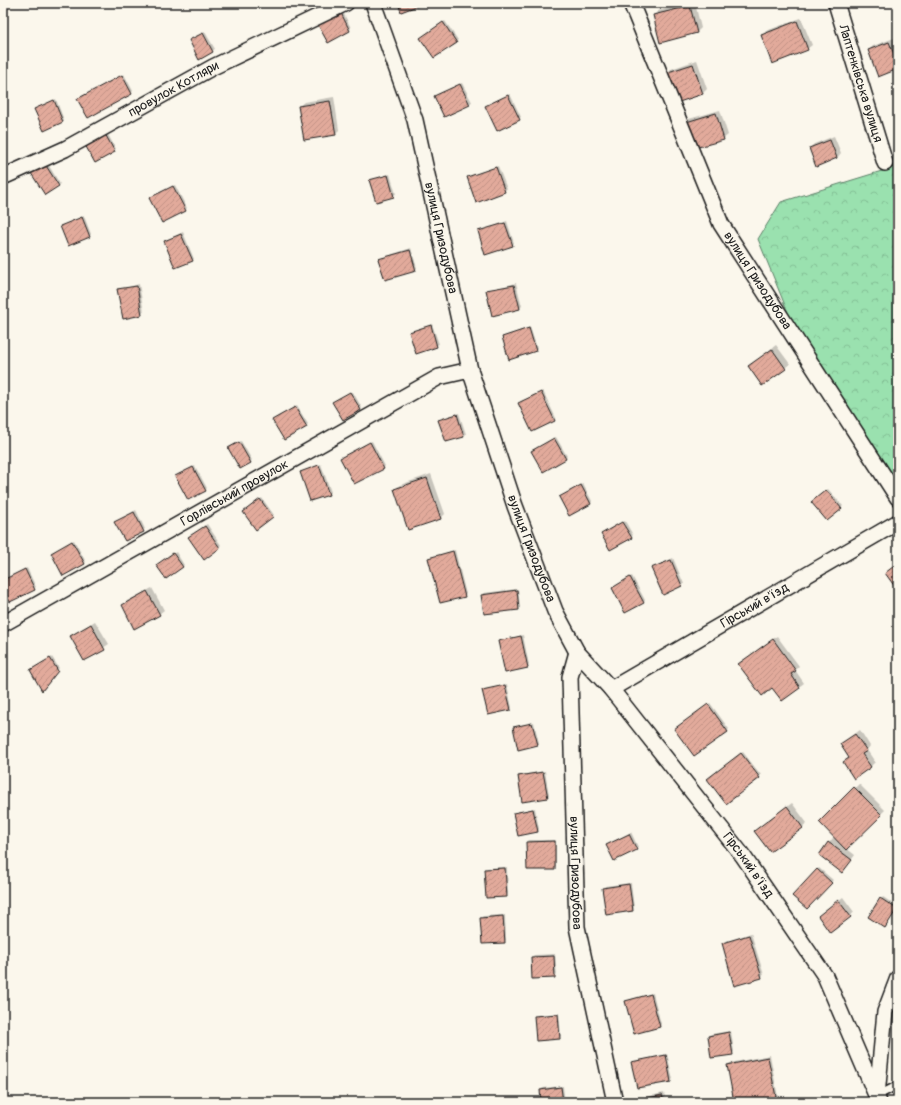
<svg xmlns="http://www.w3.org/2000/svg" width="901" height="1105" viewBox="0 0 901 1105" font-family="Pangolin,sans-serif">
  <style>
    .forest { fill: url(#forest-crowns); stroke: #5b7e66 }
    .shadow { fill: #0003 }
    .building { fill: url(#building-hatch); stroke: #1c1c1c }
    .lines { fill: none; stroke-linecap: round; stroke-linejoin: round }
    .service-casing { stroke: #1c1c1c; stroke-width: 10 }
    .minor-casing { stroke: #1c1c1c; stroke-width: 18 }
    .service { stroke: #fbf7ec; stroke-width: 7 }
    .minor { stroke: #fbf7ec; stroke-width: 15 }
    .labels { text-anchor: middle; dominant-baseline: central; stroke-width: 4; stroke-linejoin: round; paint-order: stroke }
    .street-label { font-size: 13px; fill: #1c1c1c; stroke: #fbf7ec }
  </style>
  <defs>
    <pattern id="forest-crowns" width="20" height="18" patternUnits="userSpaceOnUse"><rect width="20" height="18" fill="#9ae1af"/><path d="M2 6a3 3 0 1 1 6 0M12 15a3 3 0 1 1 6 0" fill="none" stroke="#84c096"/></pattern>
    <pattern id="building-hatch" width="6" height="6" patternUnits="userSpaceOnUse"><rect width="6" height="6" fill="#e2aa9b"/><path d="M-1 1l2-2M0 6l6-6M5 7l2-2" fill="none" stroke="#c19285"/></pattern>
  </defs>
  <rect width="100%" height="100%" fill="#fbf7ec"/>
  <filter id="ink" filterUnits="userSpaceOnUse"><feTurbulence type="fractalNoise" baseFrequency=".025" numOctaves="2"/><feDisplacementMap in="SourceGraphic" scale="8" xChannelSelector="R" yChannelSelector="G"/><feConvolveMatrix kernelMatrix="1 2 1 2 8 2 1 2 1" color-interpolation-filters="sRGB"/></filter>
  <g filter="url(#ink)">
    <polygon class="forest" points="898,166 898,480 895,482 808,362 758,239 781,202"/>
    <g class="shadow">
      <polygon points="690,3 695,3 701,28 697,32 654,15 658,11"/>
      <polygon points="343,12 351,28 349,30 320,25"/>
      <polygon points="801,18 812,45 807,49 762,36 766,31"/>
      <polygon points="445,21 458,40 434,57 423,36"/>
      <polygon points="205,32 215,49 200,59 190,40"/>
      <polygon points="894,38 898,49 898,68 869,50 873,46"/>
      <polygon points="697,60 707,89 703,93 677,102 667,74 671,69"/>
      <polygon points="124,74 133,91 131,93 79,99"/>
      <polygon points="462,83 472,102 444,116 435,96"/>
      <polygon points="510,94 521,117 498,129 486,106"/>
      <polygon points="334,97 339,130 335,134 299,106 304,102"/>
      <polygon points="56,99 64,120 63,122 35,109"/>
      <polygon points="720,110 728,135 723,139 684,123 689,119"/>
      <polygon points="106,131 116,149 95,161"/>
      <polygon points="834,136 841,153 837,158 810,148 814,144"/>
      <polygon points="45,159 60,184 46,194"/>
      <polygon points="498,166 507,189 477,201 468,178"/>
      <polygon points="390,174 396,194 377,201 371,181"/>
      <polygon points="175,185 187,208 185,210 152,197"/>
      <polygon points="84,216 91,234 89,236 61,227"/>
      <polygon points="507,221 514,243 512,245 479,232"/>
      <polygon points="183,232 194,259 192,260 165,241"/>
      <polygon points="411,248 417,268 415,270 379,259"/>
      <polygon points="516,283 522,306 520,308 487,291"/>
      <polygon points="139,284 144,312 124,318 119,290"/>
      <polygon points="432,324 439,344 416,352 410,332"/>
      <polygon points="530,327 537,348 536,350 503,337"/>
      <polygon points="776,345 790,364 763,384 749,366"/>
      <polygon points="543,391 556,418 555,420 522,401"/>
      <polygon points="353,392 362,408 360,409 334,402"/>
      <polygon points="297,406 308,424 306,426 275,418"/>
      <polygon points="459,413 466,434 464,436 440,420"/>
      <polygon points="556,437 567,456 565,458 534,450"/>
      <polygon points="241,441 252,460 250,462 231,447"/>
      <polygon points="372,441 385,466 383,468 341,458"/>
      <polygon points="321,464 331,492 311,500 301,472"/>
      <polygon points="195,466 207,488 205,490 178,474"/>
      <polygon points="431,474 445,514 441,518 395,489 400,485"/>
      <polygon points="583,484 592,501 591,503 560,497"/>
      <polygon points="828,489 843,506 827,520 813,502"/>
      <polygon points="262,498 274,515 272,516 244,512"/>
      <polygon points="136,510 145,529 125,540 116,522"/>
      <polygon points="625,521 633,535 631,537 604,532"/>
      <polygon points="207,524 221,545 204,558 191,535"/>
      <polygon points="74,540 86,562 84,563 54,552"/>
      <polygon points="455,550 466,594 464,596 429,558"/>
      <polygon points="176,552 184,565 182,566 160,563"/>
      <polygon points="673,558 684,584 682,586 653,568"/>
      <polygon points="27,568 36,587 11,601 3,584 3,580"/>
      <polygon points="632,576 645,600 644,602 613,588"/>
      <polygon points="152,588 164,610 159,614 123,606 127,601"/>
      <polygon points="518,589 520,607 519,609 482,595 484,593"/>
      <polygon points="95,621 109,644 85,660 71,636"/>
      <polygon points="523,635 529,665 527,667 499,642"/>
      <polygon points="777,636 799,666 795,670 804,683 782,700 773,687 740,664"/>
      <polygon points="52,657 59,668 44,687 33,669"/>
      <polygon points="507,684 512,708 510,709 483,691"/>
      <polygon points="710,703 729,729 727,731 677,727"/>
      <polygon points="534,722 539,743 537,745 514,728"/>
      <polygon points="860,730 870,746 867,750 875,762 870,767 844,762 849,757 841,744"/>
      <polygon points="743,752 761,775 726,802 710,777"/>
      <polygon points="545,771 549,795 547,797 519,776 521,775"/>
      <polygon points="859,784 885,810 846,848 855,855 846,867 820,855 833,838 838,840 820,822"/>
      <polygon points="792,803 807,823 770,851 756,831"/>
      <polygon points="535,808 539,829 538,831 514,813"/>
      <polygon points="631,832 638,847 614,860 607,845"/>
      <polygon points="529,840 556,840 556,867 554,869 527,842"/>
      <polygon points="507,867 508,894 506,896 486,870 487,868"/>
      <polygon points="819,868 833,880 807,908 794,896"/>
      <polygon points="631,883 634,908 633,910 604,888 605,886"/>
      <polygon points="843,897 854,912 850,917 819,916"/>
      <polygon points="883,897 898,907 886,925 869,917"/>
      <polygon points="505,915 506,940 504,942 481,918 483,916"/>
      <polygon points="751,933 764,975 735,985 723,943"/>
      <polygon points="555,954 557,975 555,977 532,957 534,955"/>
      <polygon points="653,993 661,1024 660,1026 626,1002"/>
      <polygon points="559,1013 561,1036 559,1038 535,1017 537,1015"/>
      <polygon points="731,1031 734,1052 732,1054 709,1036 711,1034"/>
      <polygon points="667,1054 673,1079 671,1081 633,1062"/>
      <polygon points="770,1055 779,1102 735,1102 728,1065 730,1063"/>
      <polygon points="563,1086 565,1102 542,1102 541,1090 543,1088"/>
      <polygon points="664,1093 666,1102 635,1102 637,1099"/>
    </g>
    <g class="building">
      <polygon points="398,3 425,3 401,12"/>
      <polygon points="690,6 697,33 660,43 653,15"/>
      <polygon points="341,13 350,31 328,43 318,25"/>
      <polygon points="797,21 808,50 772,64 761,35"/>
      <polygon points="443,22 457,43 434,58 420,38"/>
      <polygon points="203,33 213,52 199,60 189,40"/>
      <polygon points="889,42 898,64 898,69 878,77 868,50"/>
      <polygon points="693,64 703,94 676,103 665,73"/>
      <polygon points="122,75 132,94 88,118 77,99"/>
      <polygon points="460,84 470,105 444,117 434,96"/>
      <polygon points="508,95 520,120 497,131 485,106"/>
      <polygon points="54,100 63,122 44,131 34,109"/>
      <polygon points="330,101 336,135 304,140 298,106"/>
      <polygon points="716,113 724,140 691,149 683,123"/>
      <polygon points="104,132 115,152 95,163 84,143"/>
      <polygon points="830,140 837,158 816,167 809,148"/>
      <polygon points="43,161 59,186 45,195 29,170"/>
      <polygon points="496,167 505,192 476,203 467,177"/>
      <polygon points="388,175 394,197 376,202 369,180"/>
      <polygon points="173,186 186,211 162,223 149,198"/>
      <polygon points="82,217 90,237 68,246 60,226"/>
      <polygon points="505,223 513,246 485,255 478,231"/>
      <polygon points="181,234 193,261 175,268 164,241"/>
      <polygon points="410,250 416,271 385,280 378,259"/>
      <polygon points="514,285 520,309 492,316 486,290"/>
      <polygon points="137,286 142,315 123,319 117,289"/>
      <polygon points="431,325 437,347 416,354 409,332"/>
      <polygon points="529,328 536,351 509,360 502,337"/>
      <polygon points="772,349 786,369 762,386 748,366"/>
      <polygon points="350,392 361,410 343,420 332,402"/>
      <polygon points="541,392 555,421 532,432 518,403"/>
      <polygon points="295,407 307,427 284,440 272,420"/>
      <polygon points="457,414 464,437 446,442 438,420"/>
      <polygon points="554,438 566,459 543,472 531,451"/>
      <polygon points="239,442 251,463 240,469 228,448"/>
      <polygon points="370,442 384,469 354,484 340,458"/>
      <polygon points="319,465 329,495 310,501 300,472"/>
      <polygon points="193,467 206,491 188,500 175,476"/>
      <polygon points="427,478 441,519 408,530 394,489"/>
      <polygon points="581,485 591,504 569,516 559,497"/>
      <polygon points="826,490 842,509 827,521 811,502"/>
      <polygon points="260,499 273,517 256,530 243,512"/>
      <polygon points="134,512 144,532 125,541 114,522"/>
      <polygon points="622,522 632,538 610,550 601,534"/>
      <polygon points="205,526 220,548 204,560 188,537"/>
      <polygon points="72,541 85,564 63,576 51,553"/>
      <polygon points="453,551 465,597 440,603 428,558"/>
      <polygon points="173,553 183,567 166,579 156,565"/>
      <polygon points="671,560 682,586 663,595 651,568"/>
      <polygon points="898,563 898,591 885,573"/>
      <polygon points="25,569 35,590 10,602 3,587 3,580"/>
      <polygon points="630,577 644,603 625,613 612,588"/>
      <polygon points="517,590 519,610 484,614 481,595"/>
      <polygon points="147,591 160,615 134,629 122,605"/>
      <polygon points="91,624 105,650 84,661 70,636"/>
      <polygon points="521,636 528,668 505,673 498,641"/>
      <polygon points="773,639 796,671 791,674 800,688 782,701 772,688 762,696 738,664"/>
      <polygon points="50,658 58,671 42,691 30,670"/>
      <polygon points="505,685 511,710 488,715 482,690"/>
      <polygon points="708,704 728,732 694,756 674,729"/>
      <polygon points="532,723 538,745 518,750 513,727"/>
      <polygon points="855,734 867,751 862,754 871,767 854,779 843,762 849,758 840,744"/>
      <polygon points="741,753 760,778 726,804 707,779"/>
      <polygon points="543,772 548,798 522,802 518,776"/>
      <polygon points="854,787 882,815 846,850 819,822"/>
      <polygon points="787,806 803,828 770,852 754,831"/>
      <polygon points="533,809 538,832 518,836 513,813"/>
      <polygon points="629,834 637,850 614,861 606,845"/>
      <polygon points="555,841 555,870 527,870 526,842"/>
      <polygon points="828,842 852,860 842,873 819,855"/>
      <polygon points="505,868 507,897 486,898 484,869"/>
      <polygon points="817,869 832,883 807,909 792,896"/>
      <polygon points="629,884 633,911 606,915 602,888"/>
      <polygon points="880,898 897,909 885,928 868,917"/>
      <polygon points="838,900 851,917 830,933 818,916"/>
      <polygon points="503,916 505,943 482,944 480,918"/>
      <polygon points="749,935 762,978 734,986 722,943"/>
      <polygon points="554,956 555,978 532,979 531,957"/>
      <polygon points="651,994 660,1027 634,1034 625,1001"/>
      <polygon points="558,1014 560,1039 536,1041 534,1016"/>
      <polygon points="729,1032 733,1055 711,1058 708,1036"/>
      <polygon points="666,1055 671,1082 637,1088 631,1062"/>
      <polygon points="768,1057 777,1102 734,1102 727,1065"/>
      <polygon points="561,1087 563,1102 541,1102 540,1090"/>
      <polygon points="662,1095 664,1102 634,1102 634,1101"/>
    </g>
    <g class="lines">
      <g class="service-casing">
        <polyline id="service" points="877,1096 898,1085"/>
      </g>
      <g class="minor-casing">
        <g id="minor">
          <path id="s1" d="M373,3L415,120L470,370L515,506L555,611L577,652L611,689L743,856L825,976L879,1102"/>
          <path id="s2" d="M631,3L721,224L898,498"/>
          <path id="s3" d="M836,3L885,163"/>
          <path id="s4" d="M3,177L65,149L213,67L346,3"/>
          <path id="s5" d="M3,624L439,377L470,370"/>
          <path id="s6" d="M577,652L570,677L577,927L615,1102"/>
          <path id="s7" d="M611,689L898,522"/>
          <polyline points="877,1095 885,1012 898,978"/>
        </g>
      </g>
      <use href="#service" class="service"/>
      <use href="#minor" class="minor"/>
    </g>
  </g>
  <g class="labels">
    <g class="street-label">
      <text stroke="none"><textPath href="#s3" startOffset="84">Лаптенківська вулиця</textPath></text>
      <text stroke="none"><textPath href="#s4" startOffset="192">провулок Котляри</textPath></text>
      <text stroke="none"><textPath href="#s1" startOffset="245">вулиця Гризодубова</textPath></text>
      <text stroke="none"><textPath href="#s2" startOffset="306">вулиця Гризодубова</textPath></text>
      <text stroke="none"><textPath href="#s5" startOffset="266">Горлівський провулок</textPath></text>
      <text stroke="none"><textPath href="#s1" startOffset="569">вулиця Гризодубова</textPath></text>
      <text stroke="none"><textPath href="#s7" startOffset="166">Гірський в'їзд</textPath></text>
      <text stroke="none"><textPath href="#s1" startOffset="956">Гірський в’їзд</textPath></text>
      <text stroke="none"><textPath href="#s6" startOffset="222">вулиця Гризодубова</textPath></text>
    </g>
  </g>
  <rect width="901" height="1105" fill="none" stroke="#fbf7ec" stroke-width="16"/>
  <rect x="8" y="8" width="885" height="1089" fill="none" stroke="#1c1c1c" stroke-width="1.5" filter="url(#ink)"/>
</svg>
